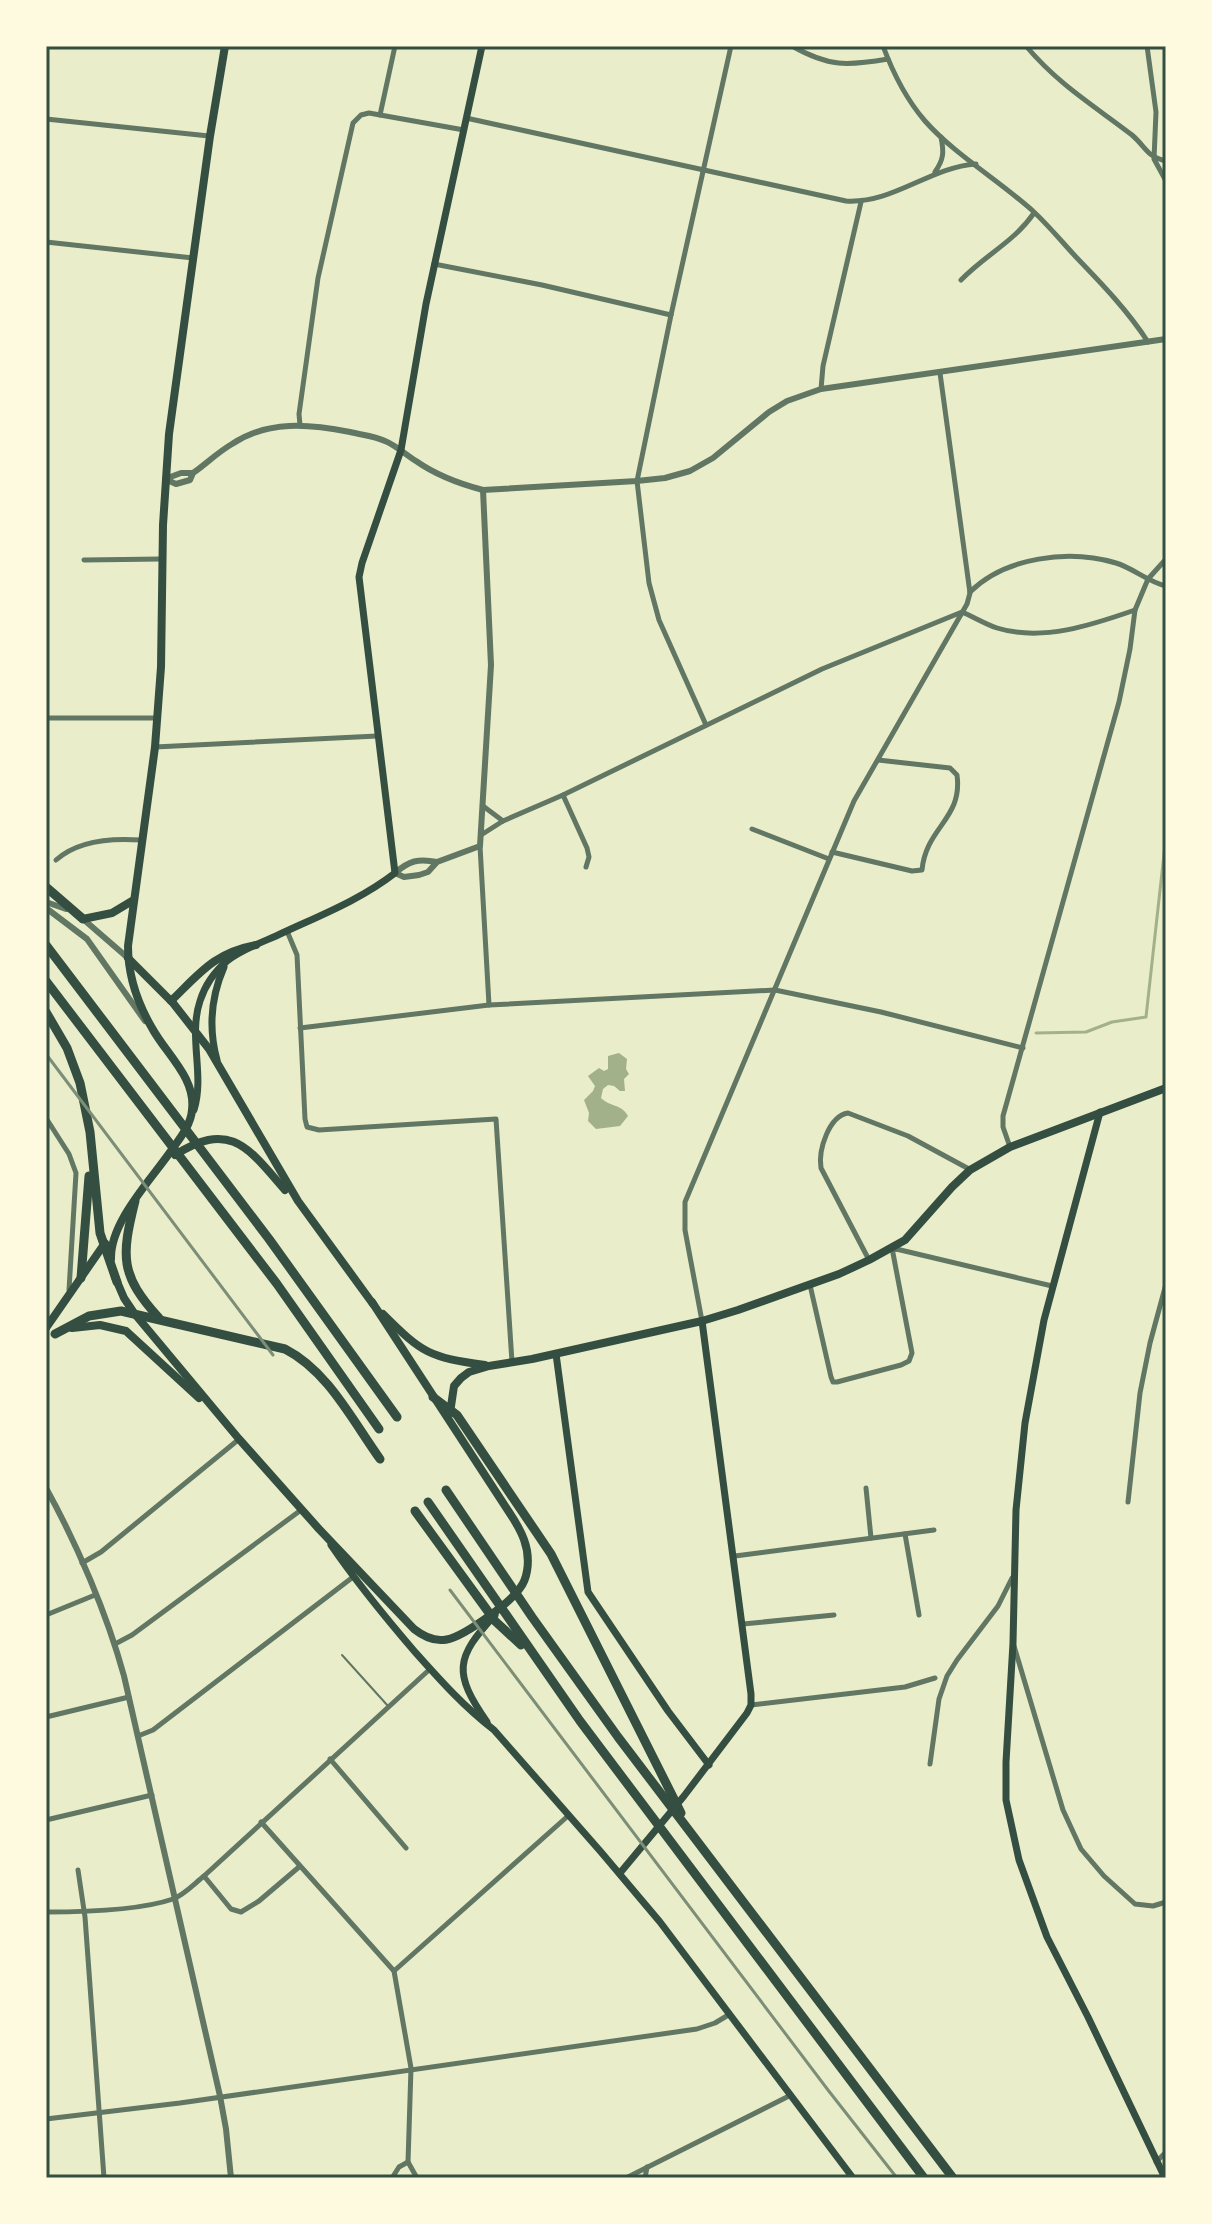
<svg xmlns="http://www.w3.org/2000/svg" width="1212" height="2224" viewBox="0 0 1212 2224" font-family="'PT Sans Narrow',sans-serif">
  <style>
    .water { fill: #a3b18a }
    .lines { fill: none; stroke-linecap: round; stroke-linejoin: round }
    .stream { stroke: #a3b18a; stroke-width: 3 }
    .service { stroke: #617663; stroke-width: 2 }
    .minor { stroke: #617663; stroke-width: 5 }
    .tertiary { stroke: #617663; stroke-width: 6 }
    .secondary { stroke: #344e41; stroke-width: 7 }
    .primary { stroke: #344e41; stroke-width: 8 }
    .motorway { stroke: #344e41; stroke-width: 9 }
    .rail { stroke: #7c8e77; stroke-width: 3 }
    .neatline { fill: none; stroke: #344e41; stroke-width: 3 }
  </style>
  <rect width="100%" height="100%" fill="#e9edc9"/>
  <path class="water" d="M619,1053L627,1059L626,1069L629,1074L624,1079L625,1091H620L614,1086L608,1085L603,1089L601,1098C610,1107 622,1104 628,1116L620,1126L596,1129L588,1121L589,1113L584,1100L593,1091L595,1086L588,1076L599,1068L604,1071L608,1069V1056Z"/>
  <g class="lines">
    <polyline class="stream" points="1036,1033 1086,1032 1112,1022 1146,1017 1166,836"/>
    <polyline class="service" points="342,1655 388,1706"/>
    <g class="minor">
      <path d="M792,46C829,67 847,66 888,59"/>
      <path d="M883,46C893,73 906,99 925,121C954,154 1000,181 1034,212C1049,226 1062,242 1076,257C1102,284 1128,311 1148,342"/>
      <path d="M1026,46C1059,85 1093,105 1132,135C1146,147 1147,157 1166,161"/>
      <polyline points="1147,46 1156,112 1154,159 1166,181"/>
      <polyline points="46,53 47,46"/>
      <polyline points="380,115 395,46"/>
      <path d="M466,118L846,201C893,204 930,167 976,164"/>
      <polyline points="46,119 209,136"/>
      <path d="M935,172C944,159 944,152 941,137"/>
      <polyline points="46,242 193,258"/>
      <polyline points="434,264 542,285 671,315"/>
      <path d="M961,280C985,255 1014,242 1034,213"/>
      <polyline points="821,389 823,366 861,202"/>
      <polyline points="300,425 299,414 318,278 353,123 361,115 369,113 464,130"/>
      <polyline points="84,560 161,559"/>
      <path d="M970,592C1005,557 1069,549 1116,563C1133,568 1148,582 1166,586"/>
      <polyline points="46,718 157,718"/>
      <polyline points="706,725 659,620 649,583 637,481 671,315 731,46"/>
      <polyline points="155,747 377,736"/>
      <polyline points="563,795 587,848 589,857 586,867"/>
      <polyline points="483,806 503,821"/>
      <polyline points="752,829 829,859"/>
      <path d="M481,835L503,821L563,795L822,669L962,612C974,617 985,624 997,628C1042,642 1092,625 1135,610"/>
      <polyline points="480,846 489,1005"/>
      <path d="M832,852L912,871L922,870C926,827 963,819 957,775L950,768L878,760"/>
      <path d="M56,860C78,840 113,838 141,840"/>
      <polyline points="287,931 297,955 305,1119 307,1127 319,1130 496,1119 512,1362"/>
      <polyline points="300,1028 489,1005 775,990 881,1012 1023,1048"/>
      <polyline points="46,1118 69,1154 76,1173 69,1290"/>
      <polyline points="1010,1147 1003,1127 1003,1116 1119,702 1130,649 1135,610 1148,579 1166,559"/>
      <path d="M869,1260L821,1168C818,1150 829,1116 848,1113L908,1136L969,1169"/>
      <polyline points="810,1285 831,1377 833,1382 837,1382 901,1365 909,1361 912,1353 892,1248 1052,1286"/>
      <polyline points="702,1321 685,1230 685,1202 854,801 967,604 970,593 940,373"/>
      <polyline points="866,1488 871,1538"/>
      <polyline points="1128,1502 1140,1393 1150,1343 1166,1284"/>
      <polyline points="905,1534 919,1615"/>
      <polyline points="735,1556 934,1530"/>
      <polyline points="82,1563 101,1552 238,1440"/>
      <polyline points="46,1615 95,1595"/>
      <polyline points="743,1624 834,1615"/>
      <polyline points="115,1644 132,1635 301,1510"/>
      <polyline points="1014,1646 1063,1810 1081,1849 1104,1876 1135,1904 1153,1906 1166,1902"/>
      <polyline points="751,1705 905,1687 935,1678"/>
      <polyline points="46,1717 129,1697"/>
      <polyline points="138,1736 153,1730 353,1577"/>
      <polyline points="330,1759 406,1848"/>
      <polyline points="930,1764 939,1699 947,1676 957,1660 998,1606 1012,1578"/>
      <polyline points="46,1820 152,1795"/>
      <polyline points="261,1822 394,1971 411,2068 408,2162 417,2178"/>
      <polyline points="78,1870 85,1917 104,2178"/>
      <polyline points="204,1876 231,1909 241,1912 259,1901 299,1867"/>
      <path d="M46,1912C83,1912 138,1911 173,1899C184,1895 194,1884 204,1876L430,1669"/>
      <polyline points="394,1971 569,1815"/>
      <polyline points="46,2119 180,2103 697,2029 715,2023 730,2014"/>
      <polyline points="1156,2162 1166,2152"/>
      <polyline points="392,2178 399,2167 408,2162"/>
      <polyline points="626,2178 791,2095"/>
      <polyline points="645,2178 647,2167"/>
    </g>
    <g class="tertiary">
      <path d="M193,473H181L165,479L176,484L190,480L193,473C206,464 218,452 232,444C268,420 309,424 350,432C362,435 374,436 385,441C397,446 406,455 416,461C436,475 460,484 483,490L637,481L665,478L690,471L713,458L769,412L787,401L821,389L1166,339"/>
      <path d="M437,862C418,858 409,861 395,873L404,877L419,875L428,872L437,862L480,846L491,665L483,490"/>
      <polyline points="46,902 66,909"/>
      <polyline points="46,908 87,939 145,1021"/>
      <polyline points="83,919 128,958"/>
      <path d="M46,1488C77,1544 107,1614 124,1676L220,2096L226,2129L231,2178"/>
    </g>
    <g class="secondary">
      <path d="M217,1060C208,1027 211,997 224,967"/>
      <path d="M194,1110C205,1075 188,1037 200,1001C205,985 214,972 227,961C241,950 260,943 276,936C316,917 359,901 395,873L359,577L362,563L401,450L426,304L482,46"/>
      <polyline points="1100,1112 1044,1320 1025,1423 1016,1510 1013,1643 1006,1762 1006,1800 1019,1860 1047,1937 1088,2017 1165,2178"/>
      <polyline points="556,1354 588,1592 668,1711 709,1765"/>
      <path d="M331,1545C357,1583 385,1617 415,1652C440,1680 464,1707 494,1730L601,1852L660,1922L853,2178"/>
      <path d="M487,1722C453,1673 455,1658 495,1615"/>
      <polyline points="620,1873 684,1796 747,1713 751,1705 751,1694 702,1321"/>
    </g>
    <g class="primary">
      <polyline points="83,919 112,913 132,901"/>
      <polyline points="128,958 173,1003 209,1049 298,1201 373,1304"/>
      <path d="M171,1001C200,973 214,953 256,945"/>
      <path d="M175,1155C231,1119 249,1149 285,1190"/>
      <path d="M111,1259C110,1221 152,1179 173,1148C181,1137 191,1124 192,1110C196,1078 166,1054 152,1028C138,1004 128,975 128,946L155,747L161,667L163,525L169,434L210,136L225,46"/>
      <path d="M115,1277L124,1298L134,1313L239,1439L319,1529L414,1629C423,1636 432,1641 443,1640C460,1640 510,1603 520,1588C524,1583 526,1577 527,1571C531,1548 521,1530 509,1512L372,1302"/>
      <path d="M383,1314C423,1354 429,1357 485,1365"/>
      <polyline points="46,1328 105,1243"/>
      <polyline points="72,1328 100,1325 126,1331 199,1398"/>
      <polyline points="450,1413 454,1386 461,1378 469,1372 489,1366 532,1359 702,1321 738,1310 839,1274 869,1260 905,1240 952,1187 970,1170 1010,1147 1166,1088"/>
    </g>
    <g class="motorway">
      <polyline points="46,887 83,919"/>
      <polyline points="46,945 269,1239 397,1417"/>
      <polyline points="46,981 277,1284 379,1429"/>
      <polyline points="46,1012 67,1048 80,1083 90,1132 100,1233 117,1282"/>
      <path d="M135,1201C121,1257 120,1275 159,1318"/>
      <polyline points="81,1278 89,1176"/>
      <path d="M55,1334L89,1316L121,1311L285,1349C328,1371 352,1420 380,1459"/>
      <polyline points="433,1397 457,1415 551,1554 681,1813"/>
      <polyline points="446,1490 532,1617 618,1737 953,2178"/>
      <polyline points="428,1502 580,1721 924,2178"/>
      <polyline points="415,1511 495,1621 521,1645"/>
    </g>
    <g class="rail">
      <polyline points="46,1054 273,1355"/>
      <polyline points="450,1590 828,2090 897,2178"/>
    </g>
  </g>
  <rect width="1212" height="2224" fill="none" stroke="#fefae0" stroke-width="96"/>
  <rect x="48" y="48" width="1116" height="2128" class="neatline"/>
</svg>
